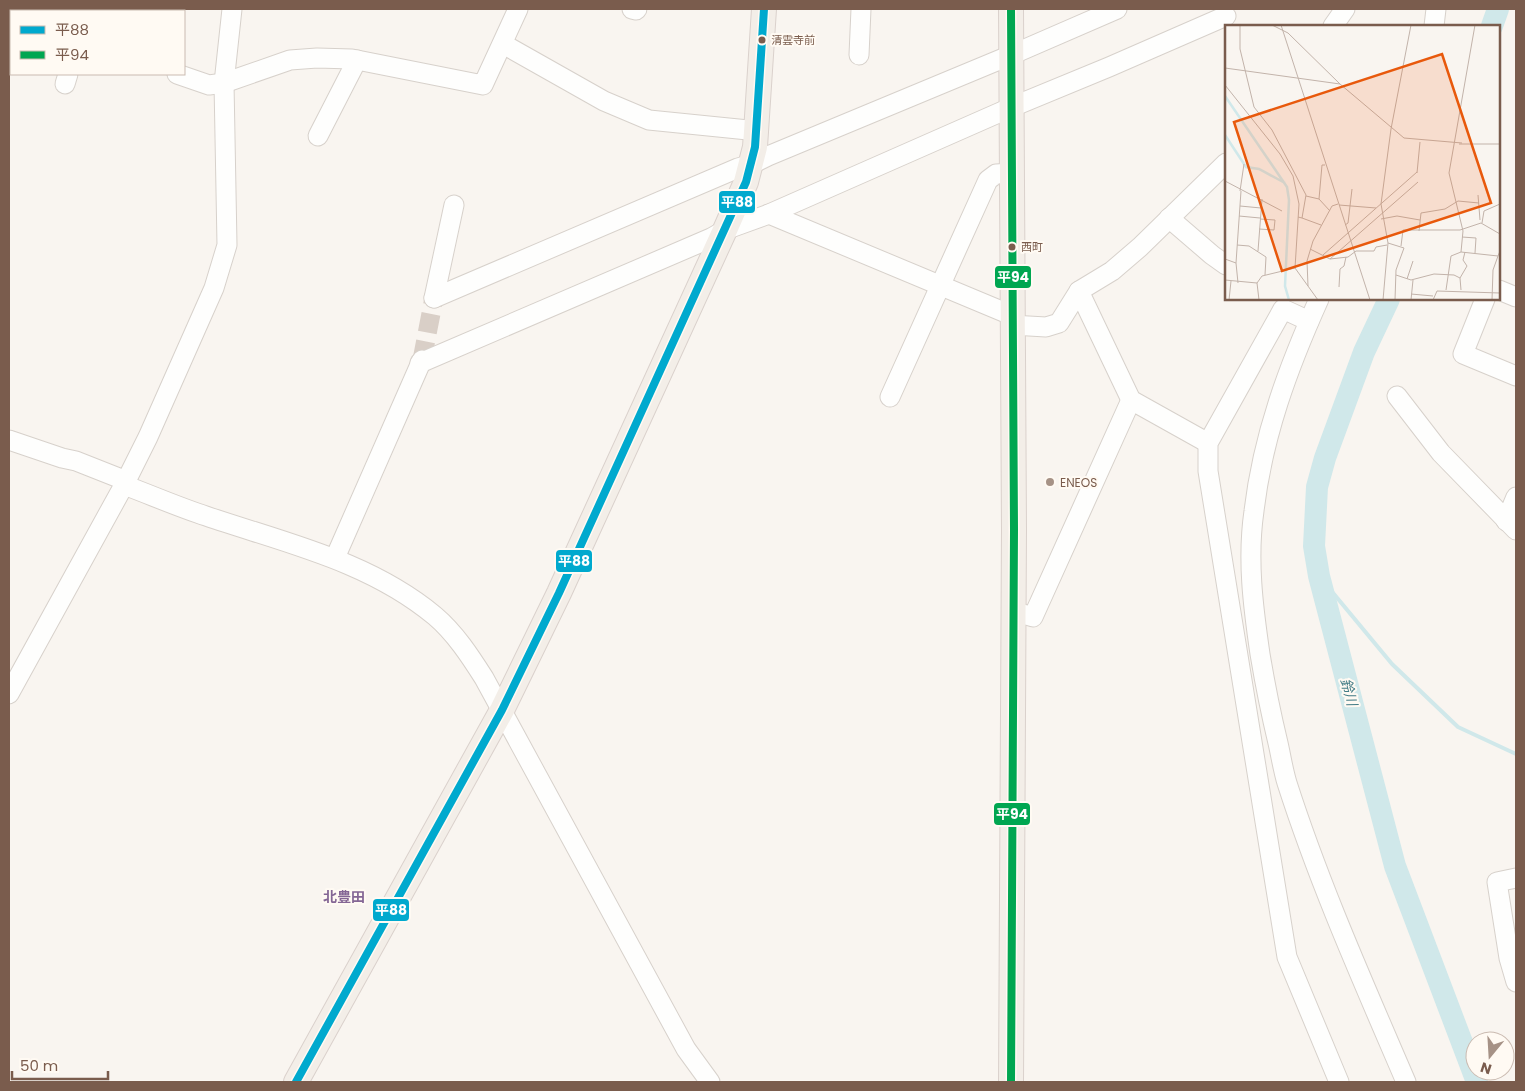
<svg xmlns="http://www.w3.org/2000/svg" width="1525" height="1091" viewBox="0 0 1525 1091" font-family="Poppins,'Noto Sans JP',sans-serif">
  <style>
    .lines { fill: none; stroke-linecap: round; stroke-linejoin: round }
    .stream { stroke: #d0e8ea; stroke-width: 4 }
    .river { stroke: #d0e8ea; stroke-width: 22 }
    .minor-tunnel { stroke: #d9cfc7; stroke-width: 19; stroke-dasharray: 19 9; stroke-linecap: butt }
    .minor-casing { stroke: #d7d1cb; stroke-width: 21 }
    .major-casing { stroke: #dad1cc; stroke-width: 26 }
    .minor { stroke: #fefefd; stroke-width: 19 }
    .major { stroke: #f3eee8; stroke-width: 24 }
    .bus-1-casing { stroke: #fffaf3; stroke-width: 11 }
    .bus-2-casing { stroke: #fffaf3; stroke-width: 11 }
    .bus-1 { stroke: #00a9ce; stroke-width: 8 }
    .bus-2 { stroke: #00a651; stroke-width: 8 }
    .bus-dot { fill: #7a5c4d; stroke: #fffaf3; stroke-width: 2 }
    .poi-dot { fill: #a69286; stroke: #fffaf3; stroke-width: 2 }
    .labels { text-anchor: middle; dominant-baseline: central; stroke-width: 4; stroke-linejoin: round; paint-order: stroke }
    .bus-label { font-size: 11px; fill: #7a5c4d; stroke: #fffaf3; text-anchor: start }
    .poi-label { font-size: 12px; fill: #7a5c4d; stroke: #fffaf3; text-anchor: start }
    .water-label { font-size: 14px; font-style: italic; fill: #437c86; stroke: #fffaf3 }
    .neighbourhood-label { font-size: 14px; font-weight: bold; fill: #846695; stroke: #fffaf3 }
    .inset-river { fill: none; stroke: #d0e8ea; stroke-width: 2.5 }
    .inset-road { fill: none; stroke: #c2b3aa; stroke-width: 1 }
    .view { fill: #e8590c; fill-opacity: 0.15; stroke: #e8590c; stroke-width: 2.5 }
    .inset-edge { fill: none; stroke: #7a5c4d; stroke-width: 2.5 }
    .line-badge { stroke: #fffaf3; stroke-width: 2 }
    .badge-label { font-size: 14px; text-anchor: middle; font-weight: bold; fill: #fff }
  </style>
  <rect width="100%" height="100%" fill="#f9f5f0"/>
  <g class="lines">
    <polyline class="stream" points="1319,576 1392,664 1458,727 1516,754"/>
    <g class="river">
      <polyline points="1492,26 1498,9"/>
      <polyline points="1389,299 1364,352 1325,458 1317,487 1314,546 1319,576 1395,866 1477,1082"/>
    </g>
    <polyline class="minor-tunnel" points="422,360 434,298"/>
    <g class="minor-casing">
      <g id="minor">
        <polyline points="632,9 636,10 637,9"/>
        <polyline points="82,11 82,9"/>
        <polyline points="1333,26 1345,9"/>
        <polyline points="1434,26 1436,9"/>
        <polyline points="503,44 604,101 649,120 758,131"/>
        <polyline points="859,55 861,9"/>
        <polyline points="177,74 209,85 224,83 290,60 317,58 352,59 483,85 518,9"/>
        <polyline points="65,84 68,74"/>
        <polyline points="318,136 357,60"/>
        <polyline points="769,214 1011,315"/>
        <polyline points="1169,218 1212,255 1226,265"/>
        <polyline points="1499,290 1516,297"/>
        <polyline points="1079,291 1131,400 1208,443"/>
        <polyline points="434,298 738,168 752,164 768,156 1011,55 1117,9"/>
        <polyline points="434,298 454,205"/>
        <path d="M1319,299C1288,368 1263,435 1254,511C1247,559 1253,606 1260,654C1265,684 1271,714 1278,743C1281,756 1283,770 1287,783C1320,886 1364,984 1406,1082"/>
        <polyline points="1485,299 1463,354 1516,376"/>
        <polyline points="1309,321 1283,309 1208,443 1208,471 1287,957 1339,1082"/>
        <polyline points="1013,325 1046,327 1059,323 1079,291 1112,271 1140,247 1226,163"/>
        <polyline points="420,363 711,238 725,230 769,214 1012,107 1109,67 1226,16"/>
        <polyline points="1397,396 1441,453 1516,530"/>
        <polyline points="890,397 988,180 996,174 1012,173"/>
        <path d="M9,440L62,458L76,461L119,478L124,485C151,495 178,507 206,516C285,543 369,561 435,616C455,633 470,656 484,678L686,1049L710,1082"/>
        <polyline points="1506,521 1516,497"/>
        <polyline points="335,558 422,360"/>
        <polyline points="1013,611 1033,617 1131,400"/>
        <polyline points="9,694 124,485 148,437 214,288 227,245 224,83 232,9"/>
        <polyline points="1516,878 1497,882 1509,958 1516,982"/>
      </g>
    </g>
    <g class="major-casing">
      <g id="major">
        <polyline points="1011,9 1014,530 1011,1082"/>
        <polyline points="296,1082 502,710 559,593 725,230 746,182 755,147 764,9"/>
      </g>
    </g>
    <use href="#minor" class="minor"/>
    <use href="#major" class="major"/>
    <g class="bus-1-casing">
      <polyline id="bus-1" points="296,1082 502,710 559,593 746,182 755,147 764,9"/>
    </g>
    <g class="bus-2-casing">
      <polyline id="bus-2" points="1011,9 1014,530 1011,1082"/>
    </g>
    <use href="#bus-1" class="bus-1"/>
    <use href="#bus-2" class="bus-2"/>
  </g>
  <g class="bus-dot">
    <circle cx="762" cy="40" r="4.5"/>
    <circle cx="1012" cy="247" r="4.5"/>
  </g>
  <circle class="poi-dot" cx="1050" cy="482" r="5"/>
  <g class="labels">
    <g class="bus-label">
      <text x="771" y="40">清雲寺前</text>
      <text x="1021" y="247">西町</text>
    </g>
    <g class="poi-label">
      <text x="1060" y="482">ENEOS</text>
    </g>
    <g class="water-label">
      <text transform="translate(1349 692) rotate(75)">鈴川</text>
    </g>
    <g class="neighbourhood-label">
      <text x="344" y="897">北豊田</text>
    </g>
  </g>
  <g transform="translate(1225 25)">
    <rect width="275" height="275" fill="#f9f5f0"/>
    <path class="inset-river" d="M0,71L62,162L64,175L60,261L64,275M0,110L21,142L34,144L60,158"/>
    <path class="inset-road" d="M15,0V24L29,82L47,105L81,170L77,193L73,192M47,0L63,8L115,59M56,0L145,275M0,43L115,59L179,113L237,118M0,60L55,129L68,151L74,179L70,243L93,275M234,119H275M192,148L195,117M0,156L57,186M15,166L19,139M253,170L255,195M81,171L94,174L105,186M94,174L97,140H100M114,180L151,183M15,181L36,183M14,191L35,193M77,193L96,200M156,194L172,191L195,195M257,198L259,186L275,179M120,200L123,198L127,164M34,204L49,205L50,195L35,194M194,206L196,188L220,184L233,176L254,178M237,212L251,213L250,228M163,218L179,223L171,245L170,275M12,220L24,221L41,232L40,250M176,221L178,205H235L256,198L275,209M85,224L105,234L123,232L131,226H149L151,222L162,220M33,226L37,174M236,227L238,206L224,148L250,0M98,230L192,147M0,234L11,238L13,258M105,234L193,157M11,238L16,166M171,250L186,255L209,249L229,250L235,253L236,265M235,253L242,241L238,235L240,227M182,254L188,236M0,255L32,258M83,261L82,236L88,216L107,181L113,179M114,262L115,244L119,241L121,232M221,265L226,231L236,227L273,231L275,226M186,269L208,271M4,275L6,256M34,275L32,258L37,251L70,243M158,275L163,218L156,179L166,104L186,0M186,275L188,255M208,275L212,266L275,268M267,275L268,245L273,231"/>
    <path class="view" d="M217,29L266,178L57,246L9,97Z"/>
    <rect width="275" height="275" class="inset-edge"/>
  </g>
  <g class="line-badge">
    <rect x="718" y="190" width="38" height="24" rx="5" fill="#00a9ce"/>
    <rect x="994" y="265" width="38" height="24" rx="5" fill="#00a651"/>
    <rect x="555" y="549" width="38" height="24" rx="5" fill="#00a9ce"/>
    <rect x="993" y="802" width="38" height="24" rx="5" fill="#00a651"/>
    <rect x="372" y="898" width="38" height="24" rx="5" fill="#00a9ce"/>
  </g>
  <g class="badge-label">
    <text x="737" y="207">平88</text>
    <text x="1013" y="282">平94</text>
    <text x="574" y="566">平88</text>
    <text x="1012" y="819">平94</text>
    <text x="391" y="915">平88</text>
  </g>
  <rect width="1525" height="1091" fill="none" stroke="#7a5c4d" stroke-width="20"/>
  <rect x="10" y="10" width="175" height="65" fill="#fffaf3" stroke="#cabbb1"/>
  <rect x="20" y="26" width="25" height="8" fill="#00a9ce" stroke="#cabbb1"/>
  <text x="55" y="35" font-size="15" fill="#7a5c4d">平88</text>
  <rect x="20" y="51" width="25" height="8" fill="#00a651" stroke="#cabbb1"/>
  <text x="55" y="60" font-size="15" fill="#7a5c4d">平94</text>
  <g transform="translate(1490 1056) rotate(198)"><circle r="24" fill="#fffaf3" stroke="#cabbb1"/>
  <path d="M0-4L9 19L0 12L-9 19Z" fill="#a69286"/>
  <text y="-8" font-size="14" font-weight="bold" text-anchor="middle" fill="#7a5c4d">N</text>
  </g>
  <path d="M12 1071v8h96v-8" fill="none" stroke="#7a5c4d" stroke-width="2.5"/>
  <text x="20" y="1071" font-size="15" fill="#7a5c4d" stroke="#fffaf3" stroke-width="4" paint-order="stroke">50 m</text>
</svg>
